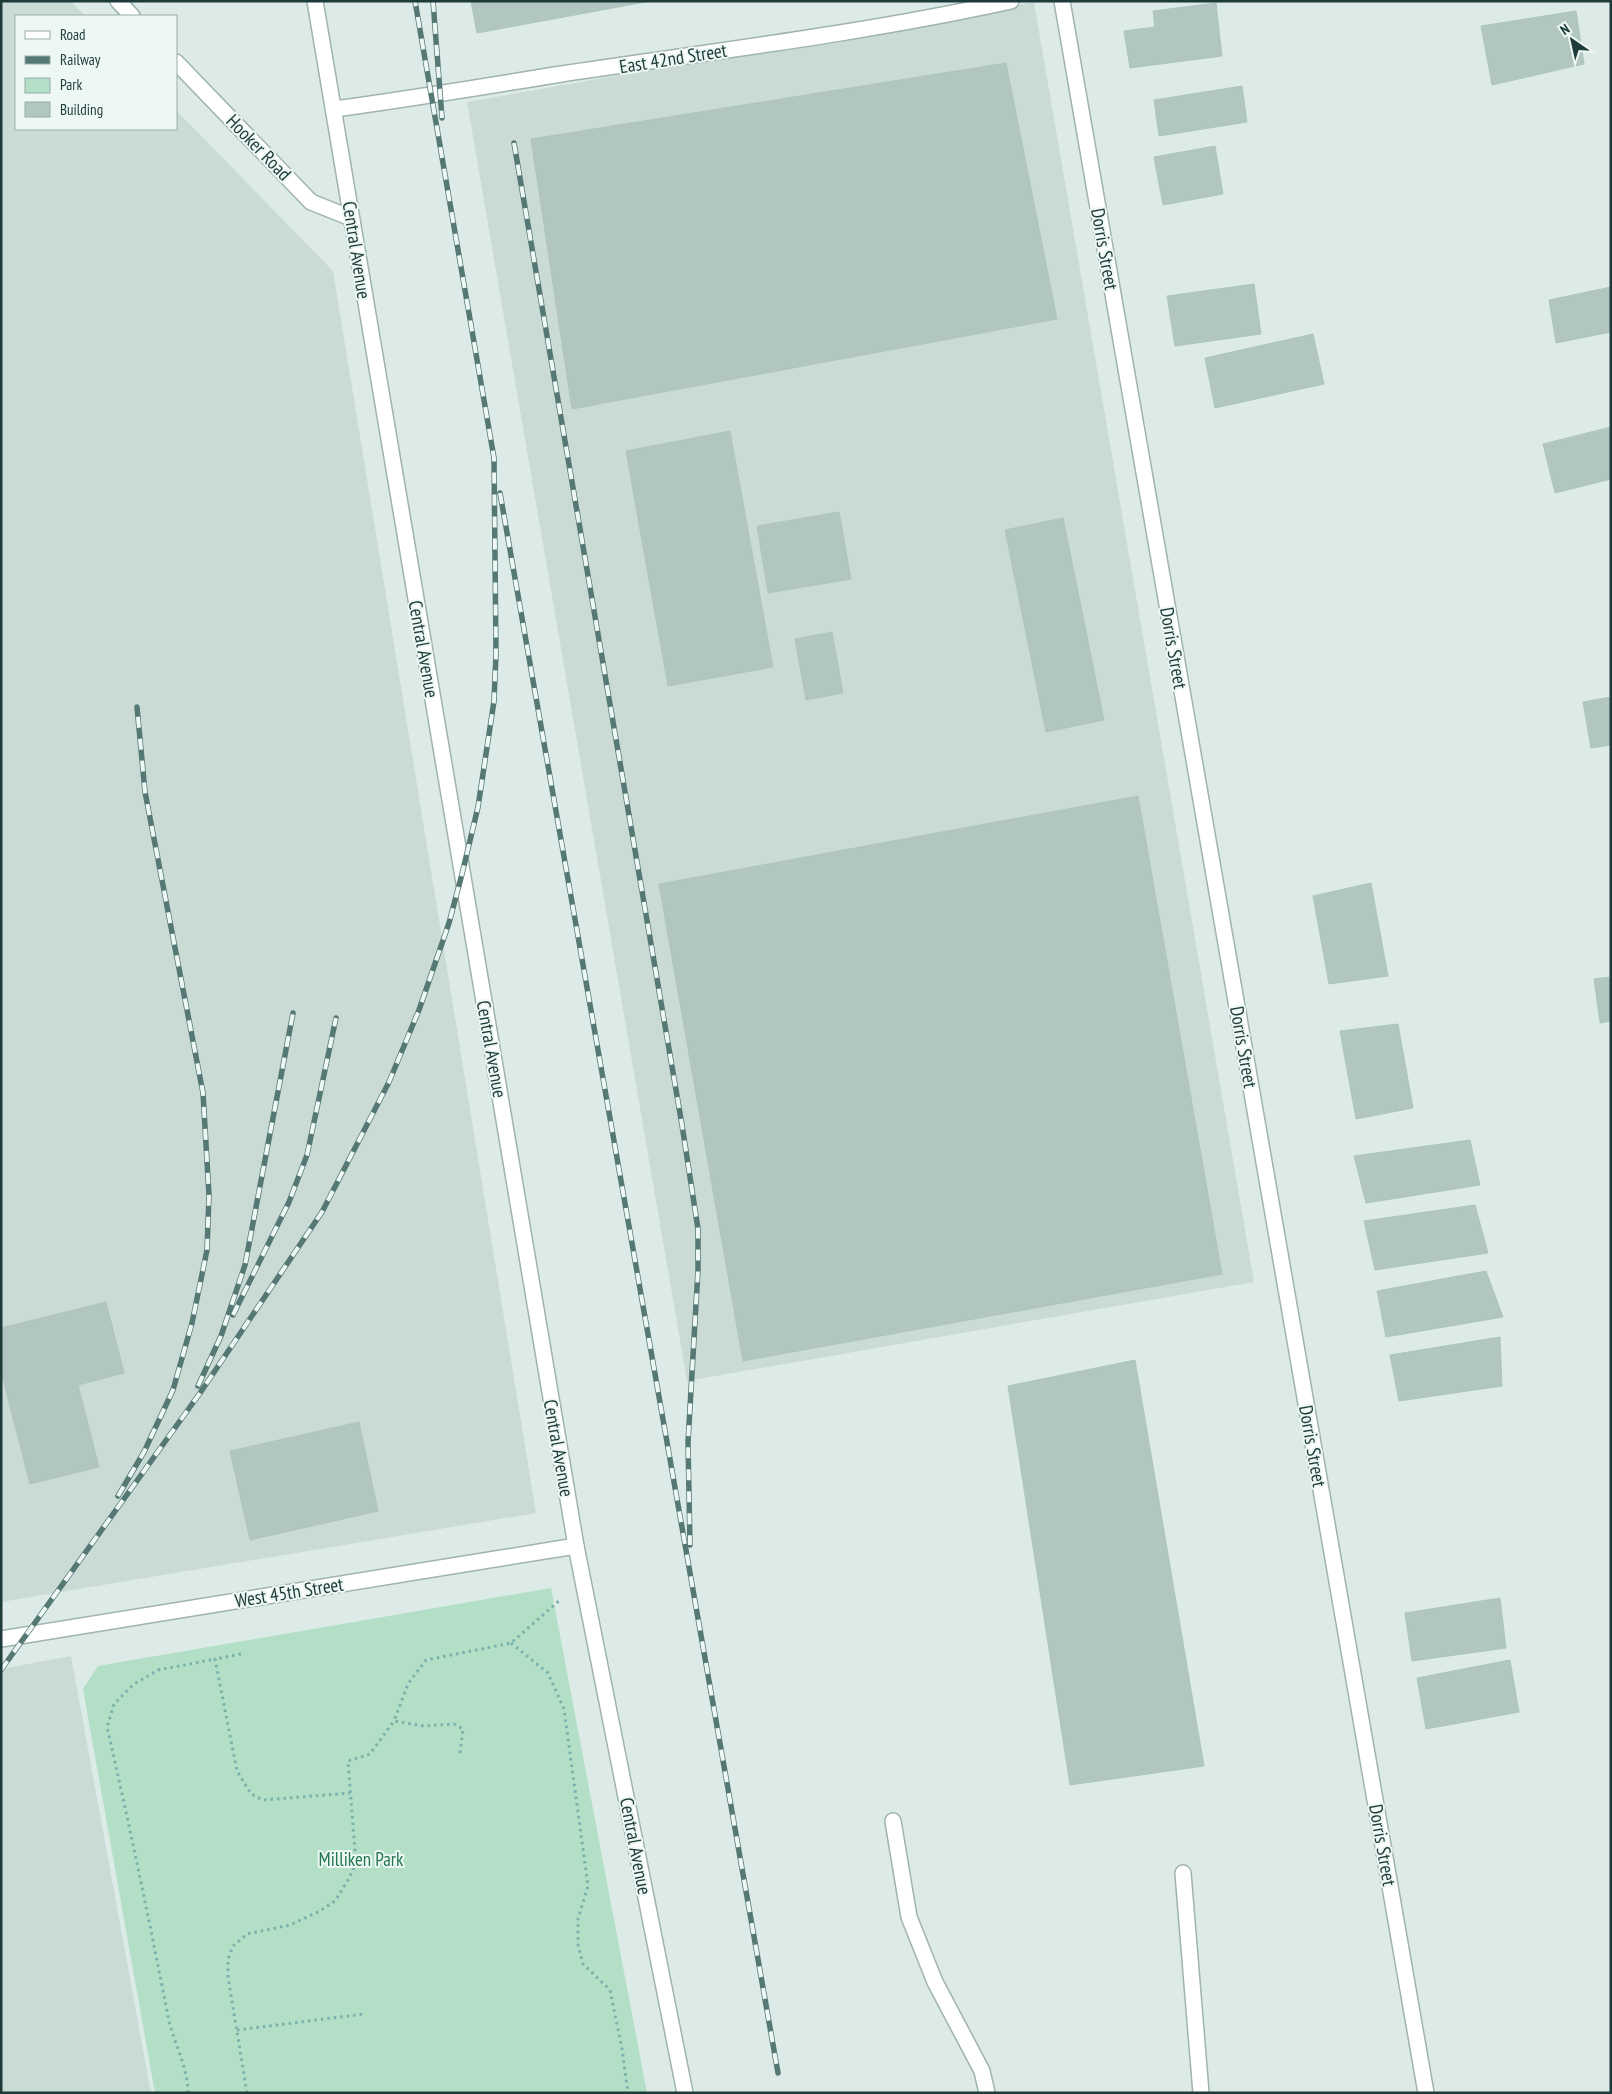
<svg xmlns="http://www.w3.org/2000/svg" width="1612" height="2094" viewBox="0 0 1612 2094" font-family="'PT Sans Narrow',sans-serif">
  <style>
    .built { fill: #cadbd6 }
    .green { fill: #b2dfc6 }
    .building { fill: #b1c6c0; stroke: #aec5bf }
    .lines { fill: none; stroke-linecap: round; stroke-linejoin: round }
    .service-casing { stroke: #9fb3af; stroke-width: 18 }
    .minor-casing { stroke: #9fb3af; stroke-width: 18 }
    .tertiary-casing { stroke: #9fb3af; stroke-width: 18 }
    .path { stroke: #79b2aa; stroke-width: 3; stroke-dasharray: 2.5 4; stroke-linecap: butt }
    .service { stroke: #fff; stroke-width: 15 }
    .minor { stroke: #fff; stroke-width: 15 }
    .tertiary { stroke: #fff; stroke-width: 15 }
    .rail-casing { stroke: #567874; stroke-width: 5.5 }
    .rail { stroke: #edf7f4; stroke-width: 4; stroke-dasharray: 11; stroke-linecap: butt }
    .labels { text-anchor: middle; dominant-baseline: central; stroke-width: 4; stroke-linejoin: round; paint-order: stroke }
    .street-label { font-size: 19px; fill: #1d3b38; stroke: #edf7f4 }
    .park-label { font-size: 19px; fill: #227751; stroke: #edf7f4 }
  </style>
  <rect width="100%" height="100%" fill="#dcebe7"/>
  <g class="built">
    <polygon points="1,1 71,1 85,16 16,16 16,129 176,129 176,110 333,271 536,1513 1,1602"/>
    <polygon points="1034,2 1254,1282 687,1381 467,102"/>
    <polygon points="71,1656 151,2093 1,2093 1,1669"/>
  </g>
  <polygon class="green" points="551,1588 647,2093 155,2093 83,1689 98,1666"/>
  <g class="building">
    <polygon points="471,1 651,1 477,33"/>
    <polygon points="1216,3 1222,56 1130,68 1124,31 1155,27 1153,11"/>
    <polygon points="1576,11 1584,64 1492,85 1481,26"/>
    <polygon points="1006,63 1057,319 572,409 531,139"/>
    <polygon points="1242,86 1247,122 1159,136 1154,100"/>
    <polygon points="1215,146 1223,194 1163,205 1154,157"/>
    <polygon points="1254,284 1261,334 1175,346 1167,296"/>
    <polygon points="1611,287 1611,332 1556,343 1549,300"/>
    <polygon points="1313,334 1324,384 1215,408 1205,358"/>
    <polygon points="1611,427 1611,479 1555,493 1543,444"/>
    <polygon points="730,431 773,667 668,686 626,451"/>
    <polygon points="839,512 851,579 768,593 757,526"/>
    <polygon points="1063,518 1104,720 1046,732 1005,530"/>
    <polygon points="832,632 843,693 806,700 795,639"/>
    <polygon points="1611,697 1611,745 1591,748 1583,702"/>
    <polygon points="1138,796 1222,1274 743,1361 659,884"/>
    <polygon points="1371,883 1388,976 1329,984 1313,896"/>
    <polygon points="1611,977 1611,1021 1600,1023 1594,979"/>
    <polygon points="1398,1024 1413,1108 1356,1119 1340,1031"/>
    <polygon points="1470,1140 1480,1185 1366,1203 1354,1156"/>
    <polygon points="1475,1205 1488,1253 1375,1270 1364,1221"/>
    <polygon points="1486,1271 1503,1317 1386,1337 1377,1291"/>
    <polygon points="106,1302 124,1373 78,1385 99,1467 30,1484 1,1371 1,1328"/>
    <polygon points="1500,1337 1502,1386 1399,1401 1390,1355"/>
    <polygon points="1135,1360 1204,1766 1070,1785 1008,1386"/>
    <polygon points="359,1422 378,1511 250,1540 230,1451"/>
    <polygon points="1500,1598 1506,1648 1412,1661 1405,1613"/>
    <polygon points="1510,1660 1519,1712 1426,1729 1417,1678"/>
  </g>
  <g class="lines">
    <g class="service-casing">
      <g id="service">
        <polyline points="893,1821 909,1917 935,1982 982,2071 987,2093"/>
        <polyline points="1183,1873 1201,2093"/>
      </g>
    </g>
    <g class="minor-casing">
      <g id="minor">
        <polyline points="118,1 132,16"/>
        <polyline points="1062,1 1426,2093"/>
        <polyline points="176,62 311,202 351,218"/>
        <path d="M335,109C408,99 482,87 555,75C707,52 861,34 1011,1"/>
        <polyline points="1,1639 576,1546"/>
      </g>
    </g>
    <g class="tertiary-casing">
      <polyline id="tertiary" points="315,1 576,1546 685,2093"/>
    </g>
    <g class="path">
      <polyline points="511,1643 548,1673 564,1709 588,1886 578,1919 578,1945 583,1964 610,1990 622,2049 628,2093"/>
      <polyline points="241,1654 215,1659 237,1771 251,1794 263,1800 350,1793"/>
      <polyline points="460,1753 463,1729 454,1724 424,1726 394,1721 408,1684 426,1660 511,1643 560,1600"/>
      <polyline points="237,2030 364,2014"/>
      <path d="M188,2093C188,2066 173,2042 168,2016C149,1919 129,1823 107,1727L114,1704L134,1684L158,1670L215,1659"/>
      <polyline points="247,2093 228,1977 228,1959 233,1946 247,1934 290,1925 320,1911 335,1901 348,1880 356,1864 348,1761 370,1754 394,1721"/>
    </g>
    <use href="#service" class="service"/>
    <use href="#minor" class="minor"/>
    <use href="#tertiary" class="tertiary"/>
    <g class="rail-casing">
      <g id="rail">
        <polyline points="433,1 442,118"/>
        <polyline points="514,143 682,1125 698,1229 698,1270 688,1442 690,1545"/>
        <polyline points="500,493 778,2073"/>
        <polyline points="233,1315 289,1202 307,1155 336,1018"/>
        <polyline points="198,1386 221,1336 245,1265 293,1013"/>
        <polyline points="118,1496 144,1452 173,1390 192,1323 207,1250 209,1195 203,1093 145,792 137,707"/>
        <polyline points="1,1670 200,1393 322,1212 389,1082 419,1010 449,923 462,874 478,807 494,701 496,654 494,458 415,1"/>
      </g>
    </g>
    <use href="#rail" class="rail"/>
  </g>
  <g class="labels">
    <g class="street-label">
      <text transform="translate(673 58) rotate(-9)">East 42nd Street</text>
      <text transform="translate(259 147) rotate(46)">Hooker Road</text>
      <text transform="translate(1105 249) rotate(80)">Dorris Street</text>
      <text transform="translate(357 250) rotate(81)">Central Avenue</text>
      <text transform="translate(1174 648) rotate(80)">Dorris Street</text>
      <text transform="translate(424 649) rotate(80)">Central Avenue</text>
      <text transform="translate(1244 1047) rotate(80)">Dorris Street</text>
      <text transform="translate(492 1049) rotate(80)">Central Avenue</text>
      <text transform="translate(1313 1446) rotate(80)">Dorris Street</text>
      <text transform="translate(559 1448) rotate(80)">Central Avenue</text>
      <text transform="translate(289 1592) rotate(-9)">West 45th Street</text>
      <text transform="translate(1383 1845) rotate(80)">Dorris Street</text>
      <text transform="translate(636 1846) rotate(79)">Central Avenue</text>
    </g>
    <g class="park-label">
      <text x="361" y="1859">Milliken Park</text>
    </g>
  </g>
  <rect width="1612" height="2094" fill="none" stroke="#1d3b38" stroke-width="5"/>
  <rect x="15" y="15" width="162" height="115" fill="#edf7f4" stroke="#9aaca9"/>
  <rect x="25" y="31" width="25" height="8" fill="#ffffff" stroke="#9aaca9"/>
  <text x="60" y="40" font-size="15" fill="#1d3b38">Road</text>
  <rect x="25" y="56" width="25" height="8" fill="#567874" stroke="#9aaca9"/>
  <text x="60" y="65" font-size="15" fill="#1d3b38">Railway</text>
  <rect x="25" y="78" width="25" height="15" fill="#b2dfc6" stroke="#9aaca9"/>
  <text x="60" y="90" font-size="15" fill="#1d3b38">Park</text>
  <rect x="25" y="102" width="25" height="15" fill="#b1c6c0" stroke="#9aaca9"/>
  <text x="60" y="115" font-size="15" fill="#1d3b38">Building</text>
  <g transform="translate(1572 40) rotate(326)" stroke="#edf7f4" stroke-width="4" paint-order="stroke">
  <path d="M0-4L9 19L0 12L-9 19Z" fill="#1d3b38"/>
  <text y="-8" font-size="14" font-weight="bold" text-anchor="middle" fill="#1d3b38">N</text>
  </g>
</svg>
